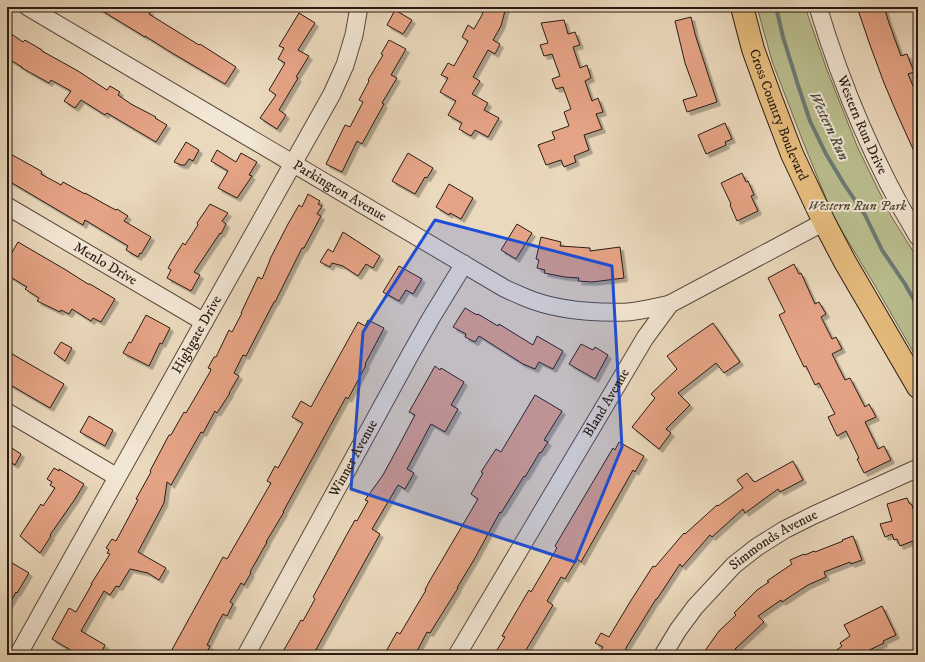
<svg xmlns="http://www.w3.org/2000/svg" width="925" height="662" viewBox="0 0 925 662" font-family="'IM FELL DW Pica',serif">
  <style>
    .green { fill: #babe8f; stroke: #716c51 }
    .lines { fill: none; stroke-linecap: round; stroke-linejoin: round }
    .stream { stroke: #6c7a75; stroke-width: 4 }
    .building { fill: #e6a486; stroke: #281b13; filter: url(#shadow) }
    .minor-casing { stroke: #594a3e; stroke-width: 19 }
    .major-casing { stroke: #281b13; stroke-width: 24 }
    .minor { stroke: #f2e6d4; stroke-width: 17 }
    .major { stroke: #e6bc7e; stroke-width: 22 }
    .marked { fill: #1d4ed8; fill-opacity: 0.2; stroke: #1d4ed8; stroke-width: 3; stroke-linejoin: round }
    .labels { text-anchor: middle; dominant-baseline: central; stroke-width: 4; stroke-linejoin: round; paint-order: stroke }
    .street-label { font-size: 14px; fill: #281b13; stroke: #f2e6d4 }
    .park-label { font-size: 14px; font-style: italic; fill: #544c38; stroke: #f2e6d4 }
    .water-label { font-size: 15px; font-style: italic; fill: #4a4a44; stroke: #f2e6d4 }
  </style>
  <defs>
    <filter id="shadow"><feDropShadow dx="3.5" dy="3.5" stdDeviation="0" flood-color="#0004"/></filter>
  </defs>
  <rect width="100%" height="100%" fill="#ebd9bd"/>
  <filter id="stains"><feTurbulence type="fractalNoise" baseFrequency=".005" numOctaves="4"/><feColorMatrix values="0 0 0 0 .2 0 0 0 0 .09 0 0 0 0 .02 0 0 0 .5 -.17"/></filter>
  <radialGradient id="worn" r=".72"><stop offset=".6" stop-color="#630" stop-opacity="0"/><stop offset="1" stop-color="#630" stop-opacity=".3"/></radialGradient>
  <polygon class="green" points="757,7 805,7 827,70 857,146 891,216 918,259 918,360 874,284 834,218 802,139 772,61"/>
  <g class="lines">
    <polyline class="stream" points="776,7 783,37 798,85 810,121 826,154 844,184 865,215 882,250 905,284 918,307"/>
  </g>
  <g class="building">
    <polygon points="96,7 144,7 150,11 149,14 199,45 200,44 236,67 225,84 172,53 145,36 145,37"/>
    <polygon points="484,7 506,7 501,26 493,40 500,44 495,54 488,50 473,77 480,81 472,94 488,103 484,110 499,118 488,137 475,130 471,136 459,129 462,123 448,115 456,101 440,92 448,78 441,75 448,63 454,66 468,41 462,37 468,25 474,29 482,15"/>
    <polygon points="857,7 884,7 889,23 901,56 907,54 914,72 908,74 918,98 918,160 898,116 884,83 870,45"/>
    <polygon points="395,10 412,20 403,34 387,25"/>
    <polygon points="299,13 315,23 298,50 309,56 296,77 298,78 279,110 286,115 277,129 260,118 276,95 269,90 285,63 278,59 284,48 279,46"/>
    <polygon points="691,17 695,34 717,102 687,112 683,100 697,96 685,63 675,21"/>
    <polygon points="564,20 568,34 575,32 580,45 573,47 580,68 587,65 591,78 585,81 592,101 598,98 603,112 596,114 602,129 584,135 589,150 574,156 576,162 564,167 561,160 546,165 538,145 555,139 552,132 569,126 564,112 571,109 563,87 556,89 552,79 560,76 552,54 544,56 540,45 548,43 541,23"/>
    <polygon points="7,31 23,42 25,40 42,50 42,51 78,71 107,90 110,86 120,92 118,95 131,104 156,117 155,118 167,125 156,142 107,113 105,115 81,100 75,108 64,101 71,91 51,80 49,83 22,68 22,67 7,58"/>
    <polygon points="389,40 406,49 391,75 397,78 382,103 384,104 362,144 357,141 342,172 326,164 345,125 350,127 363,102 359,100 369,81 368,80 383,55 381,54"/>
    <polygon points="725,123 732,139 725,142 726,145 724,146 706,154 698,135"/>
    <polygon points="186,142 199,150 193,161 189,159 185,165 181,165 174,162"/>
    <polygon points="217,150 236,162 241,153 257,162 249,175 252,176 237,198 218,188 228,171 211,161"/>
    <polygon points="7,152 41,171 42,172 41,174 61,185 63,182 85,194 85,193 110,207 116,210 117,209 128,216 124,221 151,237 141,254 140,253 138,257 126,250 128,246 85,220 83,225 7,180"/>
    <polygon points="408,153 433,168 427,178 425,177 415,194 392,181"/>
    <polygon points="742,173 746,182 748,181 754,195 751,196 758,211 737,221 730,205 731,204 721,183"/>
    <polygon points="449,184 473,198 461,219 450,213 449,215 436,207"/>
    <polygon points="308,194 320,201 318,204 322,206 317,214 321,216 304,248 302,248 275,302 274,302 246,356 243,355 234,373 239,376 229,393 230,393 217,413 215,411 203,433 201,432 171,485 167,482 164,503 138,552 166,568 159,580 148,573 130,569 119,587 116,586 110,595 104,591 81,631 105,645 100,655 79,655 52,639 69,608 76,612 92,584 91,584 110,554 107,553 109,550 106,548 112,539 116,541 138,500 136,499 151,472 150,471 169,435 171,435 184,412 186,413 210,372 211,369 208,368 214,357 216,357 229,330 232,332 242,313 241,313 258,277 262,279 270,260 270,259 288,224 299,205 302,207"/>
    <polygon points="210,204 228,213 222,221 226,224 221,234 220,233 194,272 200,275 191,291 167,278 171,270 168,268 176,254 183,243 185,245 198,225 197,223"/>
    <polygon points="517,224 532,233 516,259 501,250"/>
    <polygon points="343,232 380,256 373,268 366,264 358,276 343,266 332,263 330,267 320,262 328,249 333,252"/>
    <polygon points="541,237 561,242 560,246 590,248 590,251 620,247 624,278 592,282 578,281 579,278 565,277 544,273 545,270 537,268 539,260 536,259"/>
    <polygon points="18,242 66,270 88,284 90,284 115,299 101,322 93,318 91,321 72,309 69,314 61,310 60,312 37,301 39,298 25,289 27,287 7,275 7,261"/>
    <polygon points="794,264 799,274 801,273 815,304 819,302 826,314 821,317 832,339 836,337 842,349 832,354 845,380 850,378 865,407 869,404 876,417 865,422 878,449 884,446 891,460 864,473 857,459 859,458 846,431 837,436 828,417 835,414 819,383 815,385 806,366 804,367 779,315 785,312 768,278"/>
    <polygon points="399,266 422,279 413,294 406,290 399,301 383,292"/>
    <polygon points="465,308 477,315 478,314 498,326 499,324 533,345 537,336 563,351 553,369 539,362 535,369 523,364 479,336 475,342 465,337 466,334 453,327"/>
    <polygon points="146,315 170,328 162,344 160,343 149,366 123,353 129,342 131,343"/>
    <polygon points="368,320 384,328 365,364 366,365 348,399 346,397 329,428 283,512 284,512 266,542 267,542 250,572 251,573 244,585 241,583 230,602 233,604 227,616 223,614 219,621 207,645 210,646 205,655 169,655 223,557 227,559 271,483 267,481 275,466 278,468 303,423 292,417 301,401 311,407 358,322 365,326"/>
    <polygon points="713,323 740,362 724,373 716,363 678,393 690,405 666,429 671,433 659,449 632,427 655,398 651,394 677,369 667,356 687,341"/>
    <polygon points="61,342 72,348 65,361 54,353"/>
    <polygon points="581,344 593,350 595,347 608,355 595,379 569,364"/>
    <polygon points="7,351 64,384 50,408 7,383"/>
    <polygon points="435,366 440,370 441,368 464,382 451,405 458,409 454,416 445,432 431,424 407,469 414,473 405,489 398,485 372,529 380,534 313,655 281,655 301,620 303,621 315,599 313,597 346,536 355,520 357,521 368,501 365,500 383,475 396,451 415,415 409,412"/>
    <polygon points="535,395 562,411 544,440 548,442 541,453 540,452 525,477 524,476 501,513 500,512 475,558 457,588 458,588 430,633 427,632 415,655 384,655 397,632 400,634 426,590 425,590 429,582 478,499 471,494 483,473 481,472 496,449 501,452"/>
    <polygon points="89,416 113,430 105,446 80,432"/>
    <polygon points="619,442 644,456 635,472 633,470 581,562 577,559 565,579 561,577 547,601 553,605 523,655 494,655 505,637 502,636 529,590 531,592 557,548 555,546 613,448 615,450"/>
    <polygon points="7,445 21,454 15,465 7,460"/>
    <polygon points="793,461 803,480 780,492 778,489 745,513 743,509 712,537 710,535 682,567 680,564 657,599 656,599 627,646 623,655 598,655 603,647 595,643 601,633 609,637 630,602 653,566 655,567 684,533 685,534 717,505 718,506 743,488 737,480 747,473 753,481 754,481 755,482"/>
    <polygon points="54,468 59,471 59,469 84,484 75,499 50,535 51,536 40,553 20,536 41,504 43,506 55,488 50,485 52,482 47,479"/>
    <polygon points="907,498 909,503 912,505 916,519 914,522 918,533 918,539 900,546 897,539 894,540 892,534 885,537 880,524 892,521 887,504"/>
    <polygon points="853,536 862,560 851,564 850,562 824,572 826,577 808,585 782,602 781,600 758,616 764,622 735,649 743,655 702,655 719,631 736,615 734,613 757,590 769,582 767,581 792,564 790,560 804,554 805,555 814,551 815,552 843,541 842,540"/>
    <polygon points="7,560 29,573 17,593 16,592 7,608"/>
    <polygon points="882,606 896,635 883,641 884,643 859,655 830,655 842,646 840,643 850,636 844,625"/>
  </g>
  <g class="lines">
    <g class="minor-casing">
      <g id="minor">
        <path id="s1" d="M28,7L504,288C510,291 517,294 524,297C554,310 594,313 627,312C642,311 656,307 670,304"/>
        <path id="s2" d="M818,7C842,87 875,165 918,237"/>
        <path id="s3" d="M7,206L204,322"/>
        <polyline points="7,412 117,477"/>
        <path id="s4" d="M18,655L204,322L332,94L345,65L354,35L359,7"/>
        <path id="s5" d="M246,655L410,355L431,318L464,264"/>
        <path id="s6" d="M457,655L645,338L670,304L824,222"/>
        <path id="s7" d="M663,655L678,630L695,607L734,565L757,547L784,530L814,515L918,468"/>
      </g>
    </g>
    <g class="major-casing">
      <g id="major">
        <path id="s8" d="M742,7L753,49L771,99L792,154L824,222L845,262L918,387"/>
      </g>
    </g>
    <use href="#minor" class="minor"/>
    <use href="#major" class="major"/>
  </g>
  <path class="marked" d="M435,220L612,266L622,447L575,562L351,489L363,332Z"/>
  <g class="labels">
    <g class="street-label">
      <text stroke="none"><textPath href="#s8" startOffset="114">Cross Country Boulevard</textPath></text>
      <text stroke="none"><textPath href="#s2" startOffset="126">Western Run Drive</textPath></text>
      <text stroke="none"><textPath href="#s1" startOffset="362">Parkington Avenue</textPath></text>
      <text stroke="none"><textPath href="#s3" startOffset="114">Menlo Drive</textPath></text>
      <text stroke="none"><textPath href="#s4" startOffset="367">Highgate Drive</textPath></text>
      <text stroke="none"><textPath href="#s6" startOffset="293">Bland Avenue</textPath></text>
      <text stroke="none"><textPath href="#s5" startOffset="224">Winner Avenue</textPath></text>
      <text stroke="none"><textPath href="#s7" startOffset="162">Simmonds Avenue</textPath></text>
    </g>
    <g class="park-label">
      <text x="857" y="206">Western Run Park</text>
    </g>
    <g class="water-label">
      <text transform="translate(829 126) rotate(65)">Western Run</text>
    </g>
  </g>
  <rect width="925" height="662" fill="none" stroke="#ebd9bd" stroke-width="24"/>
  <rect x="8" y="8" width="909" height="646" fill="none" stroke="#281b13" stroke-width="2"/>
  <rect x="12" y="12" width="901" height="638" fill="none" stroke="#281b13"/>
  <rect width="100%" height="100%" filter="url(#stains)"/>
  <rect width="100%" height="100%" fill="url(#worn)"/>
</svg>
